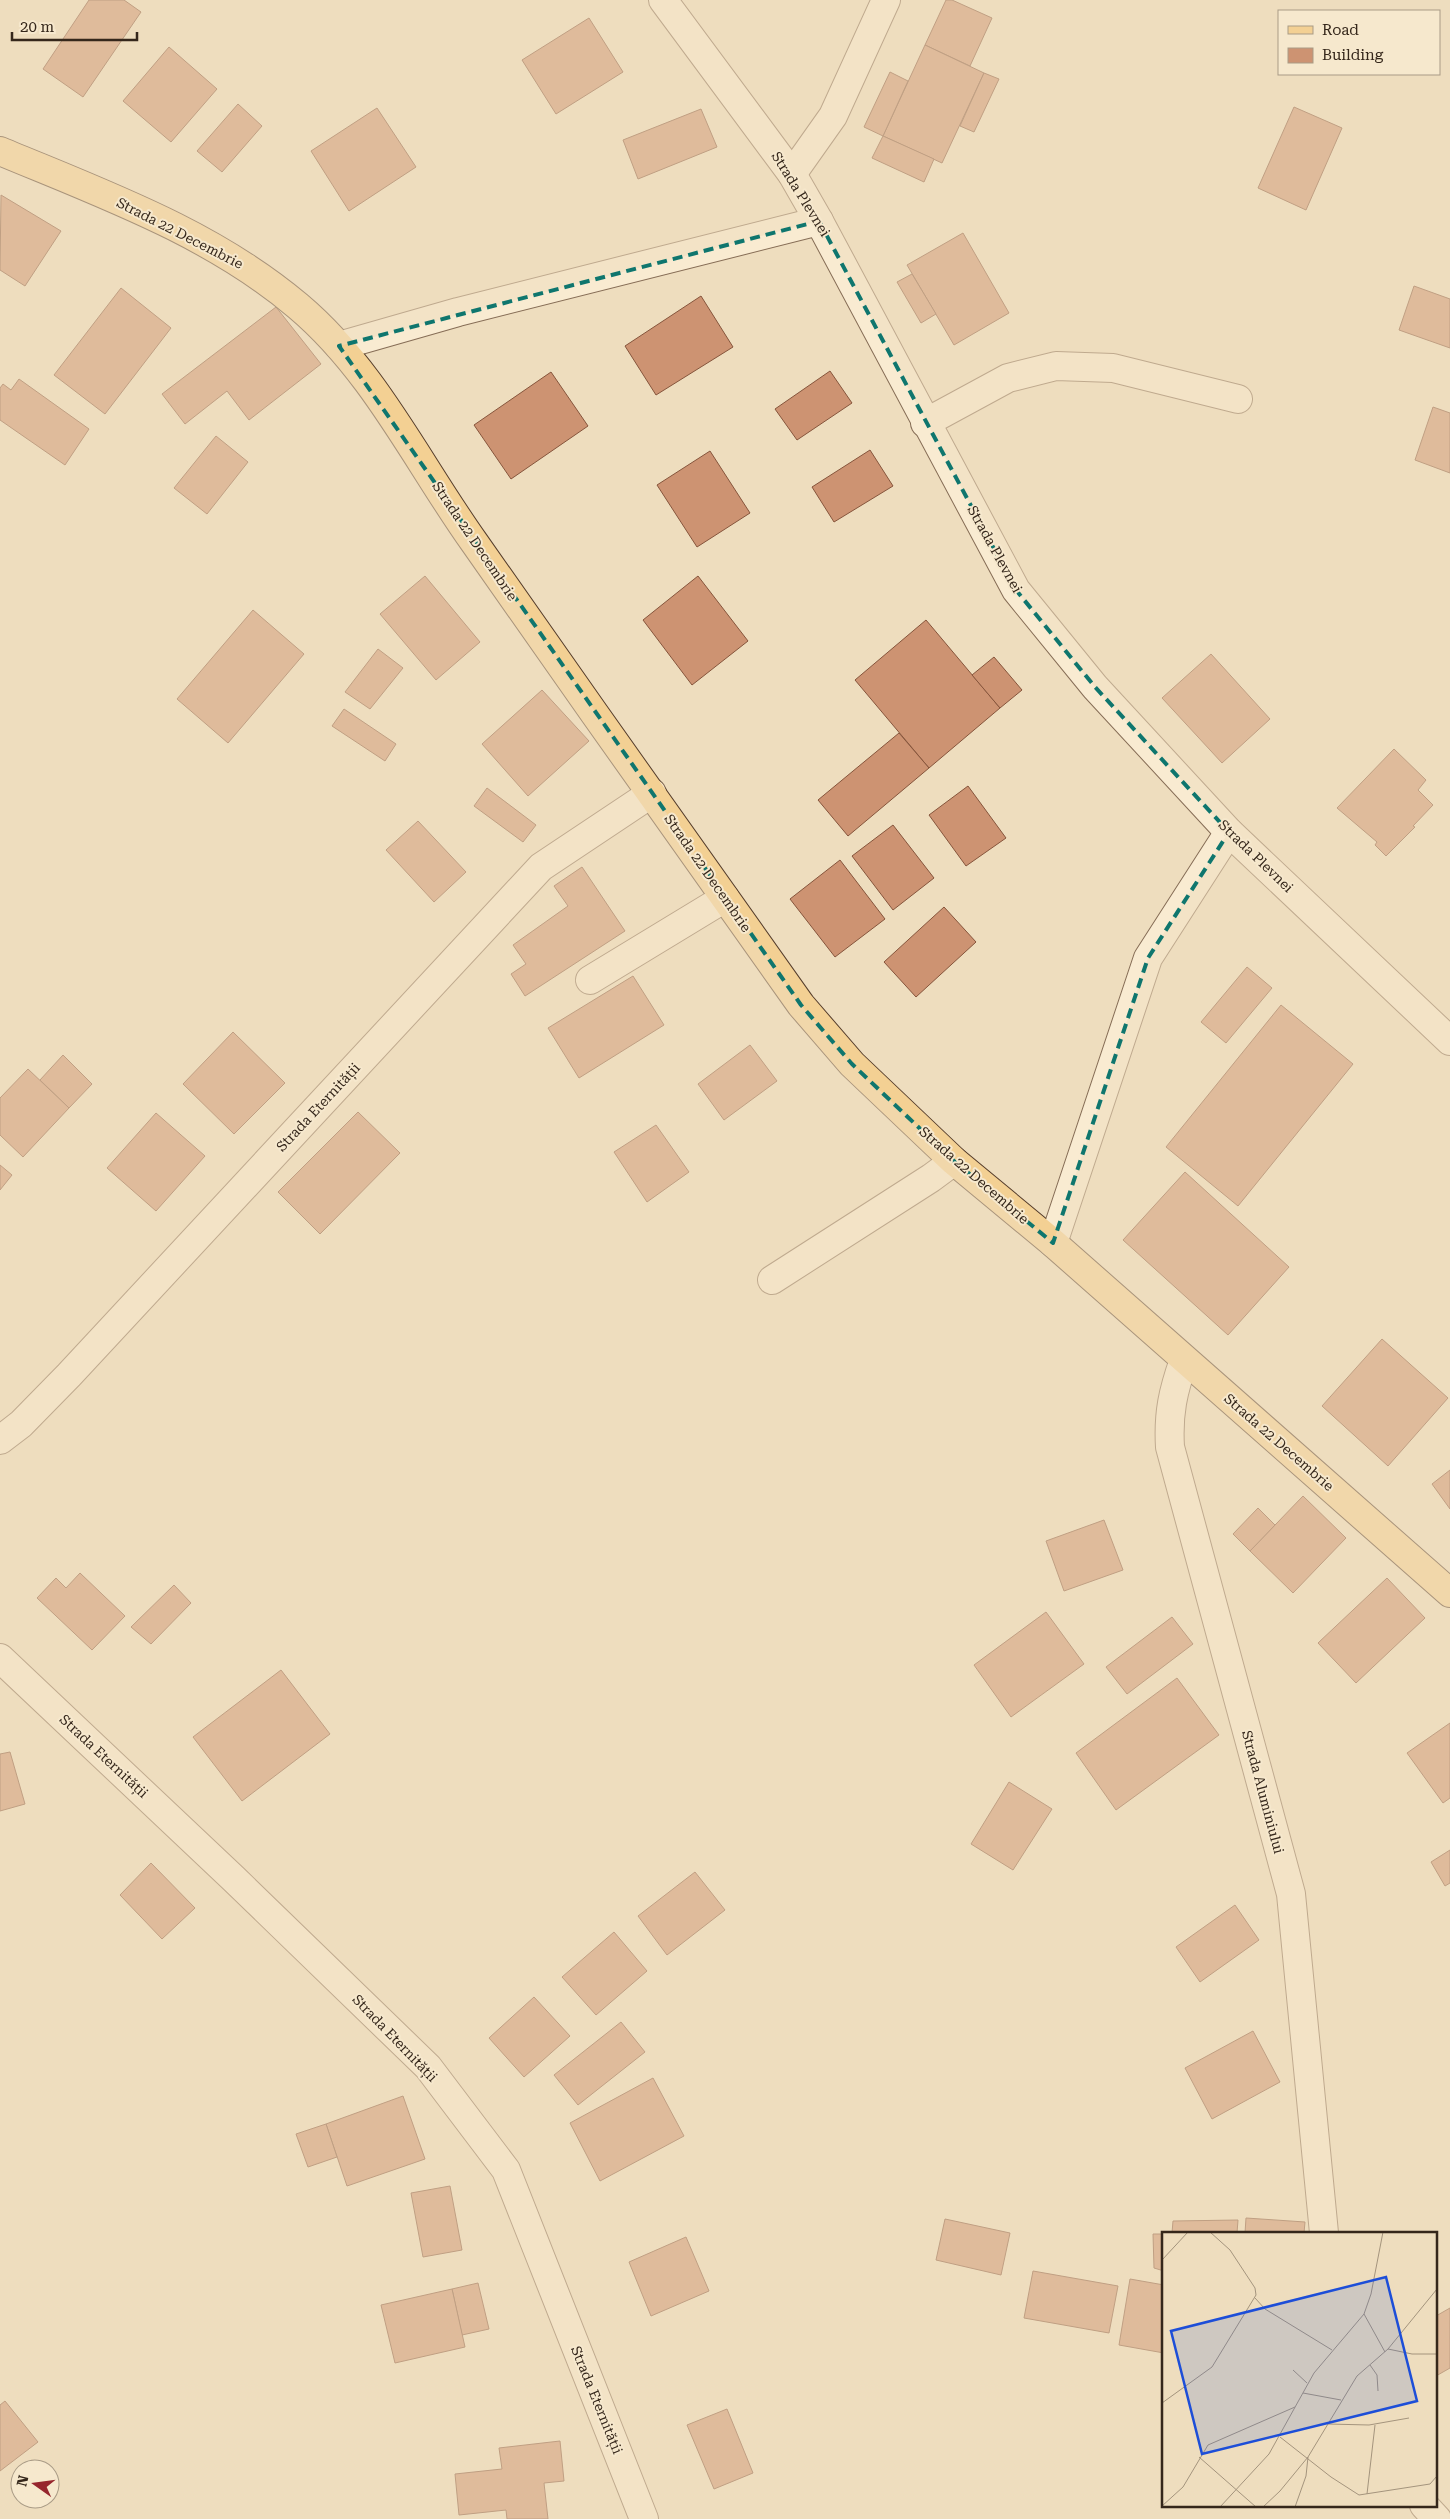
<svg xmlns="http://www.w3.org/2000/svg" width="1450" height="2519" viewBox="0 0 1450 2519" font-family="'Roboto Serif',serif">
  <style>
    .building { fill: #cd9372; stroke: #86553c }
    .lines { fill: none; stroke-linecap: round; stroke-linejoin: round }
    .minor-casing { stroke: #866d56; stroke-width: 30 }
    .major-casing { stroke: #543c2b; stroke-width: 30 }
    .minor { stroke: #f9ebd1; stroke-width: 28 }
    .major { stroke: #f3d093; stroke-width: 28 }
    .marked { fill: none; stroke: #0f766e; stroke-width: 4; stroke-dasharray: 10 6; stroke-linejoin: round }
    .labels { text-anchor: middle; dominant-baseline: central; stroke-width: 4; stroke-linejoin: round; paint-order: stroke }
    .street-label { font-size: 14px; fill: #35271b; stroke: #f6e8cd }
    .inset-road { fill: none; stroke: #a4947d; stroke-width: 1 }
    .view { fill: #1d4ed8; fill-opacity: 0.15; stroke: #1d4ed8; stroke-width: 2.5 }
    .inset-edge { fill: none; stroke: #35271b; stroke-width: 2.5 }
  </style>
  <rect width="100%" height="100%" fill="#eeddbe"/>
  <g class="building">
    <polygon points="89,0 124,0 141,12 83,97 43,69"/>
    <polygon points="946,0 952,0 992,18 970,66 925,45"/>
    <polygon points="589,18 623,72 556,114 522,60"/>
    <polygon points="925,45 984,73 942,163 883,136"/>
    <polygon points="169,47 217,89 171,142 123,101"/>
    <polygon points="890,72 908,81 883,136 864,127"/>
    <polygon points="984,73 999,79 974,132 960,126"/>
    <polygon points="238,104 262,126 222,172 197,151"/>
    <polygon points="1294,107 1342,128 1306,210 1258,188"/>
    <polygon points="377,108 416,167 349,211 311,151"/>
    <polygon points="701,109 717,147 638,179 623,140"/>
    <polygon points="883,136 934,159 924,182 872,158"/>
    <polygon points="1,195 61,231 25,286 0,270"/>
    <polygon points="963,233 1009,313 954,345 907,265"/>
    <polygon points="912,274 936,314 921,323 897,282"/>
    <polygon points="1414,286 1450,299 1450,348 1399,330"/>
    <polygon points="121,288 171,328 105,414 54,375"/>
    <polygon points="701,296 733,347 656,395 625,346"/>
    <polygon points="276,307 321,364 249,420 227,391 185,424 162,394"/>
    <polygon points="830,371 852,403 797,440 775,409"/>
    <polygon points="551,372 588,426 511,479 474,425"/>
    <polygon points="19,379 89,429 65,465 0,420 0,388 3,384 11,390"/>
    <polygon points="1433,407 1450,413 1450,473 1415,460"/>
    <polygon points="216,436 248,462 207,514 174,488"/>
    <polygon points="870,450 893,486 834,522 812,487"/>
    <polygon points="710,451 750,513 697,547 657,485"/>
    <polygon points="425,576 480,642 436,680 380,614"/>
    <polygon points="698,576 748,641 692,685 643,620"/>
    <polygon points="253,610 304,654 228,743 177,699"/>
    <polygon points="926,620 1000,708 929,768 855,680"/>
    <polygon points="378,649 403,668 370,709 345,692"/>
    <polygon points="1211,654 1270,719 1222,763 1162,698"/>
    <polygon points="994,657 1022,690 1000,708 972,675"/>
    <polygon points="542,690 589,741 528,796 482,744"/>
    <polygon points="344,709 396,744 385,761 332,726"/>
    <polygon points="899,733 929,768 848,836 818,800"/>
    <polygon points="1394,749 1426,780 1418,790 1433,805 1413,826 1415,827 1386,856 1375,845 1377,842 1337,808"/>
    <polygon points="968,786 1006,838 966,866 929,815"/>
    <polygon points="487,788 536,825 523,842 474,806"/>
    <polygon points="418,821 466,872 434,902 386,850"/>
    <polygon points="893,825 934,878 893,910 852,856"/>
    <polygon points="840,860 885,919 835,957 790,899"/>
    <polygon points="582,867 625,931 525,996 511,974 526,964 513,945 568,906 554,886"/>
    <polygon points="944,907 976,942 916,997 884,962"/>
    <polygon points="1247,967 1272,988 1226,1043 1201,1022"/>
    <polygon points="633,976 664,1025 579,1078 548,1028"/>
    <polygon points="1281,1005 1353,1064 1238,1206 1166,1147"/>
    <polygon points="233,1032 285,1083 234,1134 183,1084"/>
    <polygon points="750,1045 777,1081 724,1120 698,1084"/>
    <polygon points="63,1055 92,1084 69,1108 40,1080"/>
    <polygon points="28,1069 69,1108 23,1157 0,1135 0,1098"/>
    <polygon points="358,1112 400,1153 320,1234 278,1192"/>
    <polygon points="156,1113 205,1156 156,1211 107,1168"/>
    <polygon points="656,1125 689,1172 647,1202 614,1152"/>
    <polygon points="0,1165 12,1175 0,1190"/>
    <polygon points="1185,1172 1289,1267 1228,1335 1123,1240"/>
    <polygon points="1382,1339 1448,1398 1388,1466 1322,1406"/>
    <polygon points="1450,1470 1450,1509 1432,1484"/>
    <polygon points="1303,1496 1346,1538 1293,1593 1250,1551"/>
    <polygon points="1258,1508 1275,1525 1250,1551 1233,1534"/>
    <polygon points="1104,1520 1123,1570 1064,1591 1046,1541"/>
    <polygon points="80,1573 125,1616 92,1650 37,1598 56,1578 66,1588"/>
    <polygon points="1387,1578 1425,1618 1356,1683 1318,1643"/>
    <polygon points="174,1585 191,1603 151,1644 131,1627"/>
    <polygon points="1046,1612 1084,1664 1011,1717 974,1665"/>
    <polygon points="1172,1617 1193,1644 1127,1694 1106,1667"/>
    <polygon points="281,1670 330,1734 242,1801 193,1737"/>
    <polygon points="1177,1678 1219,1735 1116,1810 1076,1753"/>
    <polygon points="1450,1723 1450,1798 1443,1803 1407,1753"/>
    <polygon points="10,1752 25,1804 0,1811 0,1754"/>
    <polygon points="1009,1782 1052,1809 1013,1870 971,1844"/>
    <polygon points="1450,1850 1450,1883 1445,1886 1431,1862"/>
    <polygon points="151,1863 195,1908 162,1939 120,1895"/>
    <polygon points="695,1872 725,1910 667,1955 638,1916"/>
    <polygon points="1235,1905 1259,1940 1200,1982 1176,1947"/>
    <polygon points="614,1932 647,1971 596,2015 562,1977"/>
    <polygon points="534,1997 570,2036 524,2077 489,2038"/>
    <polygon points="621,2022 645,2052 578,2105 554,2075"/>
    <polygon points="1253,2031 1280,2082 1212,2119 1185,2068"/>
    <polygon points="653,2078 684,2136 600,2181 570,2123"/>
    <polygon points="403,2096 425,2159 347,2186 326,2124"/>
    <polygon points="326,2124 337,2157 308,2167 296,2134"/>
    <polygon points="450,2186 462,2250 423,2257 411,2193"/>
    <polygon points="1246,2218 1305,2222 1304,2233 1245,2233"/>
    <polygon points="945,2219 1010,2233 1001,2275 936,2260"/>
    <polygon points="1238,2220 1237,2233 1172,2233 1173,2221"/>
    <polygon points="1153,2234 1164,2234 1164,2271 1154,2268"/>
    <polygon points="686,2237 709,2291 651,2316 629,2262"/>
    <polygon points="1033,2271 1118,2286 1109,2333 1024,2318"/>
    <polygon points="1130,2279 1164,2285 1164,2353 1119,2345"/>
    <polygon points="478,2283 489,2329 462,2335 452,2289"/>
    <polygon points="452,2289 465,2347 395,2363 381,2305"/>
    <polygon points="1450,2308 1450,2368 1436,2376 1436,2316"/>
    <polygon points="5,2401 38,2442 0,2471 0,2405"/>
    <polygon points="727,2409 753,2473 714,2489 687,2425"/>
    <polygon points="560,2441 564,2481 544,2483 548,2519 507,2519 506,2510 459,2515 455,2474 502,2469 499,2448"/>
  </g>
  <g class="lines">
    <g class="minor-casing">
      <g id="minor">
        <polyline points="663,0 792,174 819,221 1016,590 1095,687 1229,832 1450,1041"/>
        <polyline points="792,174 833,116 886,0"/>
        <polyline points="339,346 458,312 819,221"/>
        <polyline points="925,423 1008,378 1056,366 1113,368 1238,399"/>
        <polyline points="590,980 725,898"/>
        <polyline points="1053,1243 1148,958 1229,832"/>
        <polyline points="772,1280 931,1178 954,1161"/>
        <path d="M1184,1360C1173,1391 1168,1413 1170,1447L1291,1894L1324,2233"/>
        <polyline points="0,1440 21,1424 69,1375 541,867 652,793"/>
        <polyline points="0,1658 234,1879 428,2067 506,2170 644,2519"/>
        <polyline points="1424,2505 1437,2519"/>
      </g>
    </g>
    <g class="major-casing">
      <path id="major" d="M0,151C103,194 212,233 298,306C374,370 417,462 474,542C582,697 692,851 801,1005L852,1064L954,1161L1053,1243L1450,1593"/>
    </g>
    <use href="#minor" class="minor"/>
    <use href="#major" class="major"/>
  </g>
  <path d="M0 0H1450V2519H0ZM819,221L1016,590L1095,687L1229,832L1148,958L1053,1243L954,1161L852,1064L801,1005L339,346Z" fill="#eeddbe" fill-opacity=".55" fill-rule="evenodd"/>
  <path class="marked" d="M819,221L1016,590L1095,687L1229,832L1148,958L1053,1243L954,1161L852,1064L801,1005L339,346Z"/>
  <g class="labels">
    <g class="street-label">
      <text transform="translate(801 194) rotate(58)">Strada Plevnei</text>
      <text transform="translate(180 233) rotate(27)">Strada 22 Decembrie</text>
      <text transform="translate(475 541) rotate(56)">Strada 22 Decembrie</text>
      <text transform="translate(995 549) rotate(61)">Strada Plevnei</text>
      <text transform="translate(1256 856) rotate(44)">Strada Plevnei</text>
      <text transform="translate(708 873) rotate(55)">Strada 22 Decembrie</text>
      <text transform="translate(318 1107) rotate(-47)">Strada Eternității</text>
      <text transform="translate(974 1175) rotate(41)">Strada 22 Decembrie</text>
      <text transform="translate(1279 1442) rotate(41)">Strada 22 Decembrie</text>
      <text transform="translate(104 1756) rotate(43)">Strada Eternității</text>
      <text transform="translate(1263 1792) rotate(75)">Strada Aluminiului</text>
      <text transform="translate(395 2038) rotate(46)">Strada Eternității</text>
      <text transform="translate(597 2400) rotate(68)">Strada Eternității</text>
    </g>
  </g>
  <g transform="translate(1162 2232)">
    <rect width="275" height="275" fill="#eeddbe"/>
    <path class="inset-road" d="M0,28L26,0M93,66L103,77L170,118M202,82L223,120M226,117L250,122H275M208,133L215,143L216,159M131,138L145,151M141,161L179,168M0,171L50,135L94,63L93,56L68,18L48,0M166,192L207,193L247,186M118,205L169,245L197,263L268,252L275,244M37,225L94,275M205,262L213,193M0,274L21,255L46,213L133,175M58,275L107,222L152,141L202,82L209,62L221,0M101,275L118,259L146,225L195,144L226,117L275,57M133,275L144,244L146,225"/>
    <path class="view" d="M224,45L255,169L40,222L9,99Z"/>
    <rect width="275" height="275" class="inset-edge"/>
  </g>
  <rect x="1278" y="10" width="162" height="65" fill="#f6e8cd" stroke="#a99b86"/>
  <rect x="1288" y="26" width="25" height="8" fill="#f3d093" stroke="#a99b86"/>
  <text x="1322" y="35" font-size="15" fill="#35271b">Road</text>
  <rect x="1288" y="48" width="25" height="15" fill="#cd9372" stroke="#a99b86"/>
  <text x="1322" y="60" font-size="15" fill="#35271b">Building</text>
  <g transform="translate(35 2484) rotate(284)"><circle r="24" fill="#f6e8cd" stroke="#a99b86"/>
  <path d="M0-4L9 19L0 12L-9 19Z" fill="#96252d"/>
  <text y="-8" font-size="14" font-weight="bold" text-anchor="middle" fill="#35271b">N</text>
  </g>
  <path d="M12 32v8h125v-8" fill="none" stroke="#35271b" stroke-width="2.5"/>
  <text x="20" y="32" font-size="15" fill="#35271b" stroke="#f6e8cd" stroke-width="4" paint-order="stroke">20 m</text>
</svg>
